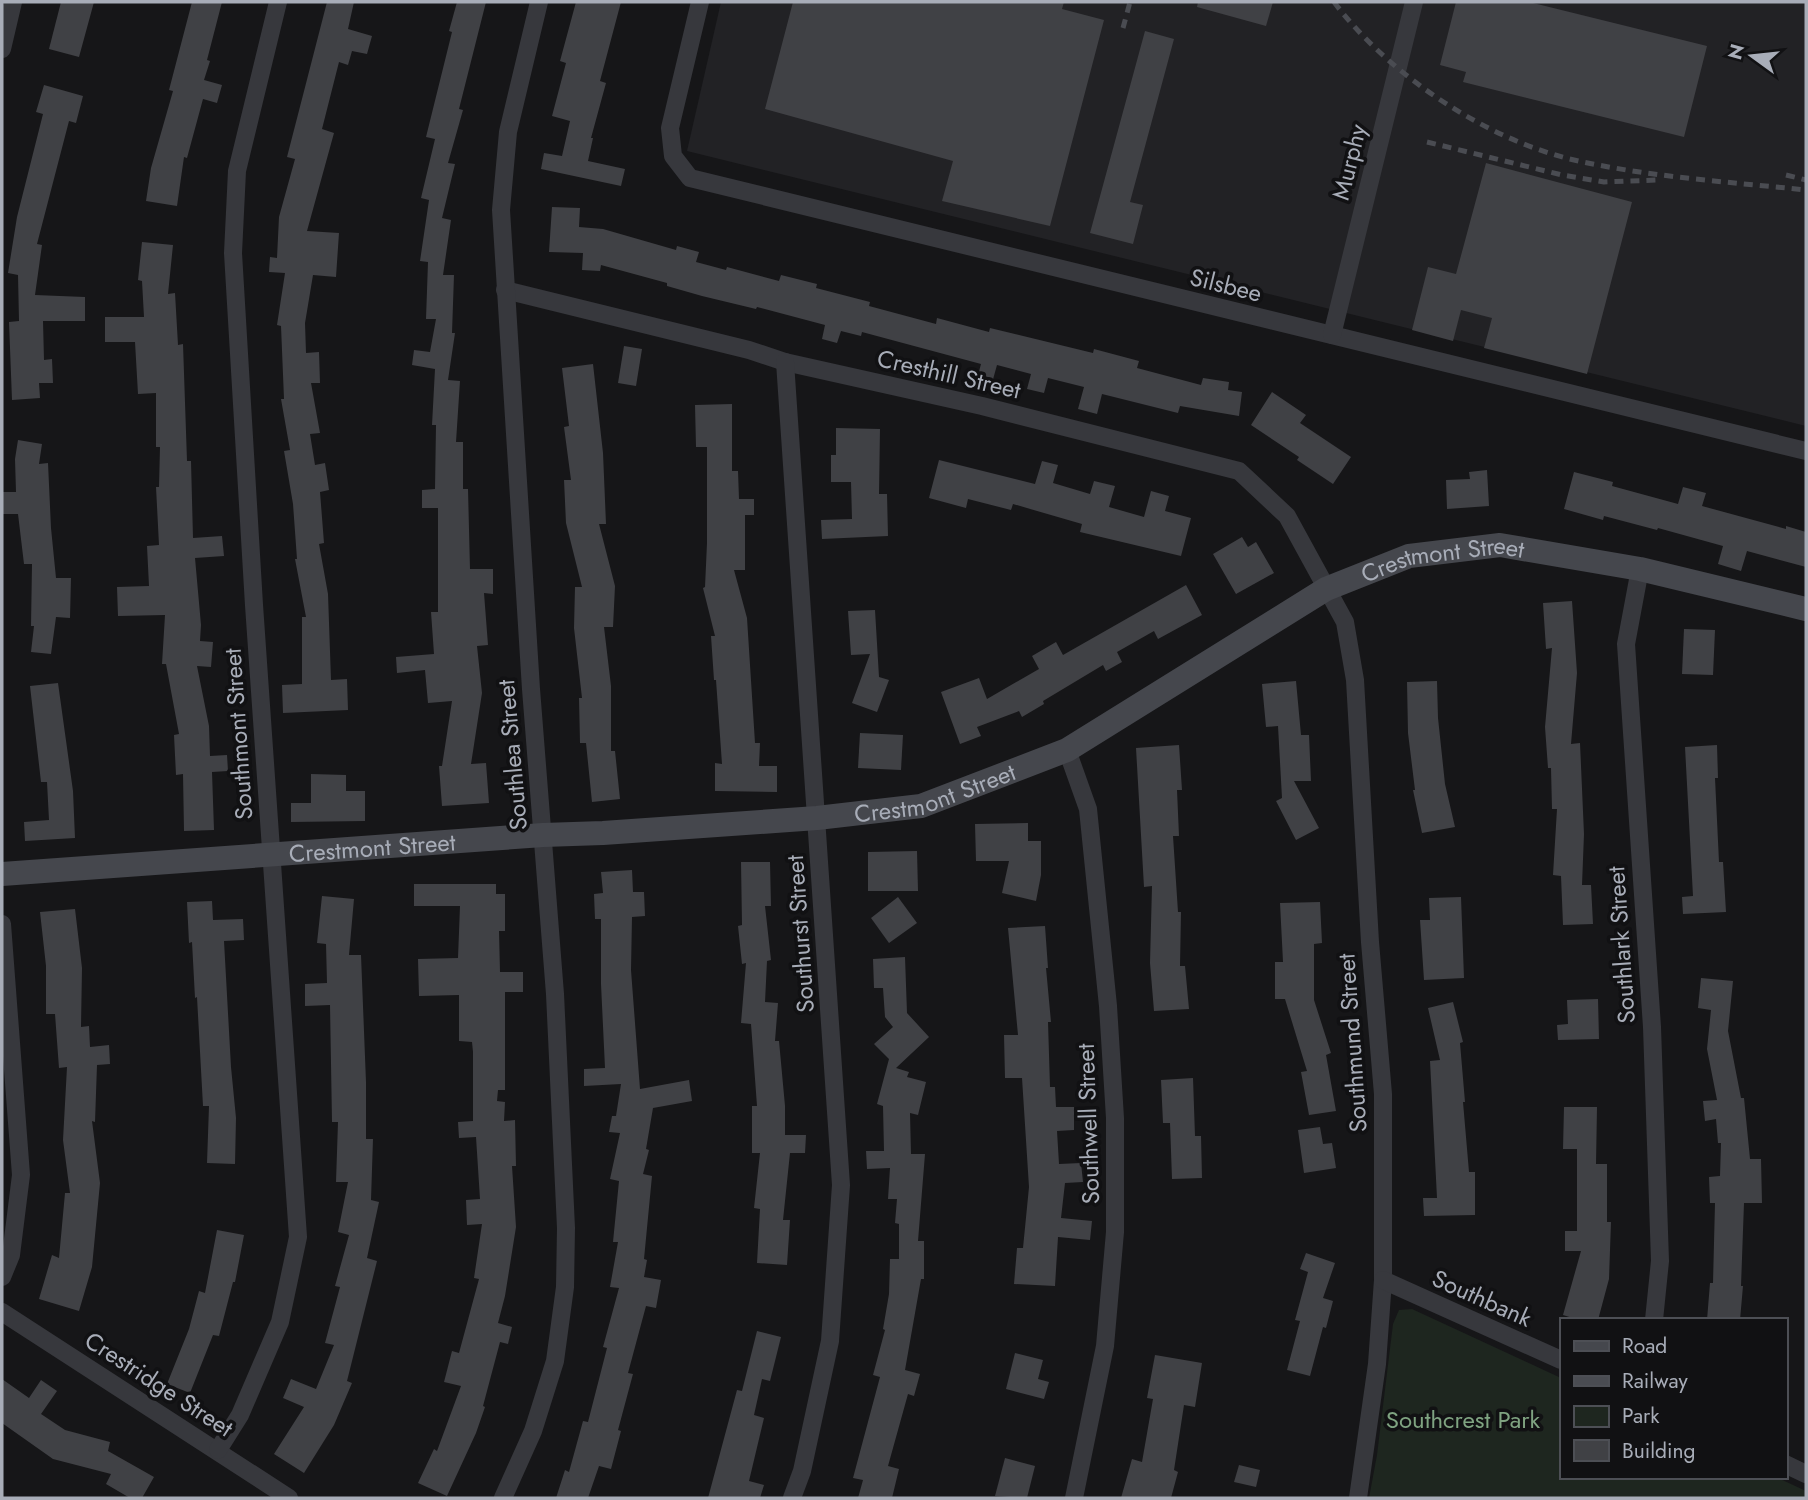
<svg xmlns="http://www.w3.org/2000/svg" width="1808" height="1500" viewBox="0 0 1808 1500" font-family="Jost,sans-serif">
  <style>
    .built { fill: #222225 }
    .green { fill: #1e261f }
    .building { fill: #404145 }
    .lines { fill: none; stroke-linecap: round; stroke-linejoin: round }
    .street { stroke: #37383d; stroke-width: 18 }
    .secondary { stroke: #45474d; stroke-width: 24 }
    .rail { stroke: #4a4c52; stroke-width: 5; stroke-dasharray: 9 7; stroke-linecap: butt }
    .labels { text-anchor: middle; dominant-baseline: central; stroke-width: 7; stroke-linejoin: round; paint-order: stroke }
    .street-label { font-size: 24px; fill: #a8adb8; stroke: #111113 }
    .park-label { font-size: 24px; fill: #7fa381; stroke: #111113 }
  </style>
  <rect width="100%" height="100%" fill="#161618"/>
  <polygon class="built" points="721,2 1806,2 1806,426 687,151"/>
  <polygon class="green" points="1412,1309 1561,1378 1561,1477 1776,1477 1806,1491 1806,1498 1369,1498 1377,1455 1393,1324 1399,1310"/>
  <g class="building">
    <polygon points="61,2 94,2 79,57 49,49"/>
    <polygon points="192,2 222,2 207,60 210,61 204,80 222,85 217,103 203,99 187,158 184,157 177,206 146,201 151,168 173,91 169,90"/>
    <polygon points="327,2 354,2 348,29 372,36 367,54 352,51 348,65 339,62 322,129 334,133 307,231 339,233 336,277 313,275 305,323 306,353 319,352 320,383 311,383 320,433 310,434 315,465 325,463 329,490 320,492 324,543 319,544 328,594 331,680 347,679 348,710 283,713 282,685 302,684 302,617 306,617 295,559 297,559 293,504 284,451 290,450 281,399 284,399 281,326 277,325 285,273 269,272 270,257 277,258 279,217 295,159 287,157"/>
    <polygon points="457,2 486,2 459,109 463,110 448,163 455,164 442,218 451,220 443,275 454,275 452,333 455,333 448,380 460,381 456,442 463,442 463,489 468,489 470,569 493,569 493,594 484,593 488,645 477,646 482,693 471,764 486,763 489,803 442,806 439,766 442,766 452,701 428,703 425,670 397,673 396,657 434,654 431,612 438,612 438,508 422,508 422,490 435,489 436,425 432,425 435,369 412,365 414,350 430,352 436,319 426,319 428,262 420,261 429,200 421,198 435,139 426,137 452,32 449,31"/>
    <polygon points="576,2 621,2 600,81 606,83 591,138 593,138 588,161 625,169 621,186 541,169 544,153 562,156 570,121 552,116 566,63 560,61"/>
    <polygon points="793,2 1064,2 1062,9 1104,20 1050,226 942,201 953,161 765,109"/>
    <polygon points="1198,2 1273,2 1266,26 1197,7"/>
    <polygon points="1456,2 1529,2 1707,46 1684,137 1463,82 1466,72 1440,65"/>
    <polygon points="1145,31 1174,39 1130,202 1143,205 1133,244 1090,233"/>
    <polygon points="44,85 83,96 76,123 69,121 37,244 42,245 35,295 85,297 85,321 43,321 44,360 52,359 53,383 39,383 40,398 12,400 9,322 19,321 18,275 8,273 17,217 43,114 36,112"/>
    <polygon points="1486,163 1632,202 1587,374 1484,348 1492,318 1461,310 1453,341 1412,330 1428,267 1456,274"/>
    <polygon points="552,207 580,208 579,227 603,229 676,250 677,246 699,252 696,262 726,270 727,267 779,281 781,275 817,284 816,288 870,302 869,306 936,324 937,318 989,332 990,328 1093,353 1094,349 1139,361 1137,368 1201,385 1203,378 1229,382 1228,390 1242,392 1239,416 1180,406 1178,413 1102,394 1097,414 1078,409 1084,387 1048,378 1044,393 1027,389 1031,374 997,365 992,383 977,379 981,364 862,332 861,336 841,331 837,343 822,339 825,325 757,307 756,309 702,296 667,286 667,283 601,265 600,271 582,270 583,253 549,252"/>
    <polygon points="142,242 173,245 168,294 175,293 178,345 183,344 187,461 191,461 193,538 222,536 224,556 195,558 201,625 200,641 213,642 211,667 197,666 209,726 210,756 227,755 228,771 212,772 214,830 184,831 183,774 176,775 174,735 179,734 166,664 162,664 165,615 118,616 117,587 149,586 147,546 159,545 156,487 159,487 160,447 156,447 156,393 138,394 135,342 105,342 105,317 144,317 142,281 138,280"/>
    <polygon points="624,346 642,349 636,386 618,383"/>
    <polygon points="593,364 603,453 606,524 599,524 615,586 613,627 604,627 611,686 611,751 615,751 620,799 592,802 586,743 580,743 579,698 582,698 574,628 575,587 582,587 566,523 564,480 571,480 564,427 569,426 562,368"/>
    <polygon points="1272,392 1306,415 1300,423 1351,457 1333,484 1297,460 1299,457 1251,425"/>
    <polygon points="732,404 732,471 738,471 739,499 754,499 754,515 745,515 745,570 734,570 747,618 755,743 760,743 759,766 777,766 777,792 715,791 715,763 722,764 716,680 714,680 711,636 715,636 703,588 705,587 707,543 707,447 696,447 695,405"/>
    <polygon points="836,428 880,429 879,494 887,494 888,536 822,539 821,520 852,519 851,482 831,482 831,455 836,455"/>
    <polygon points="18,440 42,444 39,464 48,463 51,528 56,578 71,578 70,618 56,617 51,654 31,652 34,626 31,626 32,564 24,564 18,514 2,514 2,492 16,492 15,459"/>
    <polygon points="939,460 1035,484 1042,461 1058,465 1053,483 1090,494 1094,481 1115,486 1109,507 1144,517 1151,491 1169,496 1165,511 1191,518 1181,556 1080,532 1082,524 1013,504 1011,510 968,499 966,508 929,498"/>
    <polygon points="1487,470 1489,506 1447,509 1446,480 1470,479 1469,472"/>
    <polygon points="1574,472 1613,482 1612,486 1678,504 1683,487 1706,493 1702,506 1786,529 1786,526 1806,532 1806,567 1747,551 1741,571 1718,564 1723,546 1658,528 1657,530 1604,516 1603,520 1564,509"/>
    <polygon points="1242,537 1248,547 1256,542 1274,573 1236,594 1213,554"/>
    <polygon points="1186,585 1202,615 1158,639 1154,631 1117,652 1122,662 1106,671 1103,665 1043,701 1044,704 1022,717 1019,711 977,727 981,736 960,744 941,692 979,678 987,699 1039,669 1032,656 1056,642 1063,655"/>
    <polygon points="1572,601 1577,673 1571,744 1580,743 1584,834 1582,885 1591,885 1593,924 1563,925 1561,876 1553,875 1557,809 1552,809 1551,768 1548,768 1545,727 1552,648 1546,649 1543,603"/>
    <polygon points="875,610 879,677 889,680 877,712 852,703 870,654 851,655 848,611"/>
    <polygon points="1684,629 1715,630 1713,675 1682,674"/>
    <polygon points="1296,681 1301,735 1309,735 1311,781 1294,781 1319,828 1296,840 1276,801 1282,798 1278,726 1266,727 1262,684"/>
    <polygon points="1437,681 1438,718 1445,784 1455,827 1422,833 1413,790 1415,790 1408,733 1407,682"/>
    <polygon points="58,683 73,791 75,838 25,841 24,822 49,820 47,782 41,782 30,686"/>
    <polygon points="860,733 903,735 901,770 858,768"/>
    <polygon points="1179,745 1182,790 1177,790 1179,836 1173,836 1178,912 1181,912 1180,966 1185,966 1189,1009 1154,1011 1150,963 1152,886 1144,887 1136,748"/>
    <polygon points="1717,745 1718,778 1715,778 1719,862 1723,862 1726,912 1683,914 1682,897 1693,896 1685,747"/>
    <polygon points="311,774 346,775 346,791 365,791 365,821 291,822 291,803 311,803"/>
    <polygon points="1028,823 1028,841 1041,841 1041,875 1036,901 1002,893 1009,861 976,861 975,824"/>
    <polygon points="917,851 918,891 868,891 868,852"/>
    <polygon points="741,862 770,862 771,906 765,906 771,960 767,961 765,1002 778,1003 775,1041 779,1041 785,1106 785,1135 806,1135 805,1153 790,1153 783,1220 790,1220 787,1265 757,1263 760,1209 754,1208 760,1153 752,1153 752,1106 757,1106 751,1024 741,1023 746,963 742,964 738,926 742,925"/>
    <polygon points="632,870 633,892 644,892 645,916 632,917 631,970 640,1089 689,1080 692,1101 653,1108 646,1149 649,1150 643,1174 652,1176 644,1259 647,1260 644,1277 661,1280 656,1308 646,1306 628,1373 633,1374 618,1430 621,1431 611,1469 599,1466 588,1498 556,1498 565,1470 569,1472 583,1421 588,1422 607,1348 603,1347 619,1288 610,1287 618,1242 613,1242 619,1181 610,1179 620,1133 609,1132 612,1116 616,1116 621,1084 584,1086 584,1069 605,1068 601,984 601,919 595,919 594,894 603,893 601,872"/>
    <polygon points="414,884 496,884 496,894 505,894 505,931 499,931 500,972 523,972 523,992 505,992 505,1090 498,1090 497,1101 505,1102 504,1121 515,1120 516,1166 512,1166 516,1227 505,1296 498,1323 512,1327 508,1344 500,1342 483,1406 485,1407 476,1433 447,1496 418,1483 434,1449 437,1451 461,1386 444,1382 452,1351 459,1353 479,1279 474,1278 482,1224 467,1225 466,1200 480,1199 476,1137 459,1138 458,1122 473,1121 473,1052 472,1042 459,1041 459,995 419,996 418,959 458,958 460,906 414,906"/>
    <polygon points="322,896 354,899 349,955 361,955 366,1082 366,1139 373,1139 371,1200 379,1202 367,1258 377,1261 347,1381 352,1383 334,1425 304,1473 274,1454 304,1407 283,1398 291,1379 316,1389 334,1345 325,1343 340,1287 335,1286 349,1235 338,1232 348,1182 336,1182 338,1122 332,1122 330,1005 305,1006 305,984 327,983 326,944 317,943"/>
    <polygon points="898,897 917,923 889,943 871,918"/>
    <polygon points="1461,897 1464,978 1424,980 1420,920 1430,920 1429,898"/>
    <polygon points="212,901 213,920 243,919 244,940 224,941 231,1067 236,1118 235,1164 207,1163 209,1106 203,1106 197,997 195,998 192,942 189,943 187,902"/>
    <polygon points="1320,902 1322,943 1314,944 1314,1000 1331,1053 1326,1055 1336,1111 1309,1115 1301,1072 1307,1071 1285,999 1275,999 1275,962 1283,962 1280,903"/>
    <polygon points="75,909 82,968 81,1027 89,1026 90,1047 109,1045 110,1064 97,1065 95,1122 92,1121 100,1183 92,1267 79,1311 39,1299 52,1255 59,1258 65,1193 70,1193 63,1140 67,1067 59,1068 55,1014 46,1014 46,966 40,912"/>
    <polygon points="1045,926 1048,968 1046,968 1051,1022 1048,1022 1050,1087 1055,1087 1056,1107 1074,1107 1074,1130 1057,1131 1059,1164 1081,1163 1083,1182 1065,1183 1061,1218 1092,1221 1090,1240 1058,1237 1055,1286 1014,1284 1017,1248 1023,1248 1029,1187 1022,1078 1005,1078 1004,1035 1018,1035 1008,928"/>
    <polygon points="905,957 907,1013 929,1037 896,1068 909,1072 907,1077 926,1082 918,1115 910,1113 911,1154 925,1154 918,1241 924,1241 924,1279 921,1279 905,1370 920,1374 914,1396 908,1394 888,1466 899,1469 892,1498 858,1498 863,1480 853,1478 880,1377 873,1375 885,1330 883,1329 889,1294 890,1259 899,1259 899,1224 895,1223 897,1199 888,1199 890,1168 867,1169 866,1151 884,1151 883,1106 877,1104 889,1059 874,1044 893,1027 885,1017 883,988 874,988 873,959"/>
    <polygon points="1701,978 1733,981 1728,1031 1741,1098 1744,1098 1750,1159 1761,1159 1762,1203 1744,1203 1741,1286 1743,1286 1740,1320 1707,1320 1710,1283 1713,1283 1715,1203 1710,1203 1709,1177 1720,1176 1721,1143 1718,1143 1716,1119 1705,1121 1703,1101 1717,1100 1707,1049 1711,1010 1698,1008"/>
    <polygon points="1598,999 1599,1039 1558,1040 1557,1025 1568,1024 1567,1000"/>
    <polygon points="1453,1002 1463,1042 1460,1043 1465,1102 1463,1102 1469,1172 1475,1172 1475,1215 1424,1216 1423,1198 1437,1198 1430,1061 1440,1060 1428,1008"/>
    <polygon points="1193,1078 1195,1136 1201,1136 1202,1178 1172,1179 1170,1123 1163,1123 1161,1080"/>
    <polygon points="1564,1107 1597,1107 1596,1164 1607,1164 1607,1222 1611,1222 1609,1279 1598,1320 1579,1320 1563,1315 1581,1251 1565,1251 1565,1231 1577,1231 1577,1149 1563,1149"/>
    <polygon points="1320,1127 1323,1144 1332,1143 1336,1168 1304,1173 1298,1130"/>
    <polygon points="217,1230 244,1235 235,1282 233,1282 219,1336 213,1335 190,1393 167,1384 189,1329 199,1291 205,1293"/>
    <polygon points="1306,1253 1335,1263 1323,1298 1333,1301 1326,1328 1323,1327 1310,1376 1287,1370 1300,1321 1295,1320 1308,1272 1300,1269"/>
    <polygon points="757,1331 781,1337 770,1381 762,1379 754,1415 764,1418 749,1481 764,1485 760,1498 708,1498 737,1390 742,1391"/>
    <polygon points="1015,1353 1043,1360 1038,1379 1049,1382 1044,1399 1006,1389"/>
    <polygon points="1155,1355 1202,1363 1195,1407 1184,1405 1174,1470 1178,1472 1171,1498 1121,1498 1132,1459 1142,1462 1153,1399 1147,1398"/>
    <polygon points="2,1379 29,1398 41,1380 57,1391 41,1414 65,1430 110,1442 108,1451 154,1477 142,1498 130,1498 106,1484 111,1474 53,1459 2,1423"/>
    <polygon points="1005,1458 1035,1466 1027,1498 995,1496"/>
    <polygon points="1239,1465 1260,1470 1256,1487 1234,1482"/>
  </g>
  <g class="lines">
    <g class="street">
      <polyline points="700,2 670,128 673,156 690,178 1806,451"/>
      <polyline points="2,49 13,2"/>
      <polyline points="505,290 749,350 785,362 982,406 1239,471 1287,516 1345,622 1355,680 1370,942 1383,1094 1383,1280 1377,1364 1358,1498"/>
      <polyline points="1332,335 1414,2"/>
      <polyline points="785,362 841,1185 830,1341 802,1471 792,1498"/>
      <polyline points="1640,569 1626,644 1652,1027 1660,1261 1654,1320"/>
      <polyline points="1067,750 1088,809 1108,1006 1115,1118 1115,1232 1105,1346 1074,1498"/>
      <polyline points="2,924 21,1175 11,1255 2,1277"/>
      <polyline points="1383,1280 1561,1360"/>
      <polyline points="2,1312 289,1498"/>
      <polyline points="218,1450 240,1415 280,1322 298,1237 254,605 233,253 237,171 278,2"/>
      <polyline points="1785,1464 1806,1474"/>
      <polyline points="503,1498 533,1431 555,1361 565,1287 566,1228 555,994 531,689 501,210 508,132 539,2"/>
    </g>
    <path class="secondary" id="s1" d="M2,874L543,835L603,833L817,818L921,806L1067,750L1326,589L1409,556L1500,545L1640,569L1806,609"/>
    <g class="rail">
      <path d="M1334,2C1389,75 1485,139 1574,160C1649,177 1730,182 1806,190"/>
      <polyline points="1123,28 1130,2"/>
      <polyline points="1427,142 1562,175 1604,182 1657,180"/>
      <polyline points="1786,175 1806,180"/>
    </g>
  </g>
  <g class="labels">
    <g class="street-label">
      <text transform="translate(1349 162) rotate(-76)">Murphy</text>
      <text transform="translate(1226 285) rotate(14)">Silsbee</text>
      <text transform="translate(949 374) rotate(13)">Cresthill Street</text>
      <text stroke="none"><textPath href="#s1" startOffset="1505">Crestmont Street</textPath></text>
      <text transform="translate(238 734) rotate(-94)">Southmont Street</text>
      <text transform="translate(512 755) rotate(-95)">Southlea Street</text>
      <text stroke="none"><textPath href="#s1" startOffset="938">Crestmont Street</textPath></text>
      <text stroke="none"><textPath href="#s1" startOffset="371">Crestmont Street</textPath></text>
      <text transform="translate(800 934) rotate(-94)">Southurst Street</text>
      <text transform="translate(1621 945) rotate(-94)">Southlark Street</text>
      <text transform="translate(1352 1043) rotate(-94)">Southmund Street</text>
      <text transform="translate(1088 1124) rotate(-92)">Southwell Street</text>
      <text transform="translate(1482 1298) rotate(24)">Southbank</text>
      <text transform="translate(159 1384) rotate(33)">Crestridge Street</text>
    </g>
    <g class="park-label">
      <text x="1463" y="1419">Southcrest Park</text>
    </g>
  </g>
  <rect width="1808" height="1500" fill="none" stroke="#a8adb8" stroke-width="7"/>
  <rect x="1560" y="1318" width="228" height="161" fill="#111113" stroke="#4d4f55" stroke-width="2"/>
  <rect x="1574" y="1341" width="35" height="10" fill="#45474d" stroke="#4d4f55" stroke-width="2"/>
  <text x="1622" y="1353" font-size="21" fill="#a8adb8">Road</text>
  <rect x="1574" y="1376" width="35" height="10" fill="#4a4c52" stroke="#4d4f55" stroke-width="2"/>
  <text x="1622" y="1388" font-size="21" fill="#a8adb8">Railway</text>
  <rect x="1574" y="1406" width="35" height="21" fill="#1e261f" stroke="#4d4f55" stroke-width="2"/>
  <text x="1622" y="1423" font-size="21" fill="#a8adb8">Park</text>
  <rect x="1574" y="1440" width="35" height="21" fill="#404145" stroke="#4d4f55" stroke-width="2"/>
  <text x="1622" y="1458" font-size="21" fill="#a8adb8">Building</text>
  <g transform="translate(1752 56) rotate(285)" stroke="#111113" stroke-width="5" paint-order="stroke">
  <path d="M0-5L12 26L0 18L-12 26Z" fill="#a8adb8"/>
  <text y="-10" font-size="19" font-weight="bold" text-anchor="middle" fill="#a8adb8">N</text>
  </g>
</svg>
